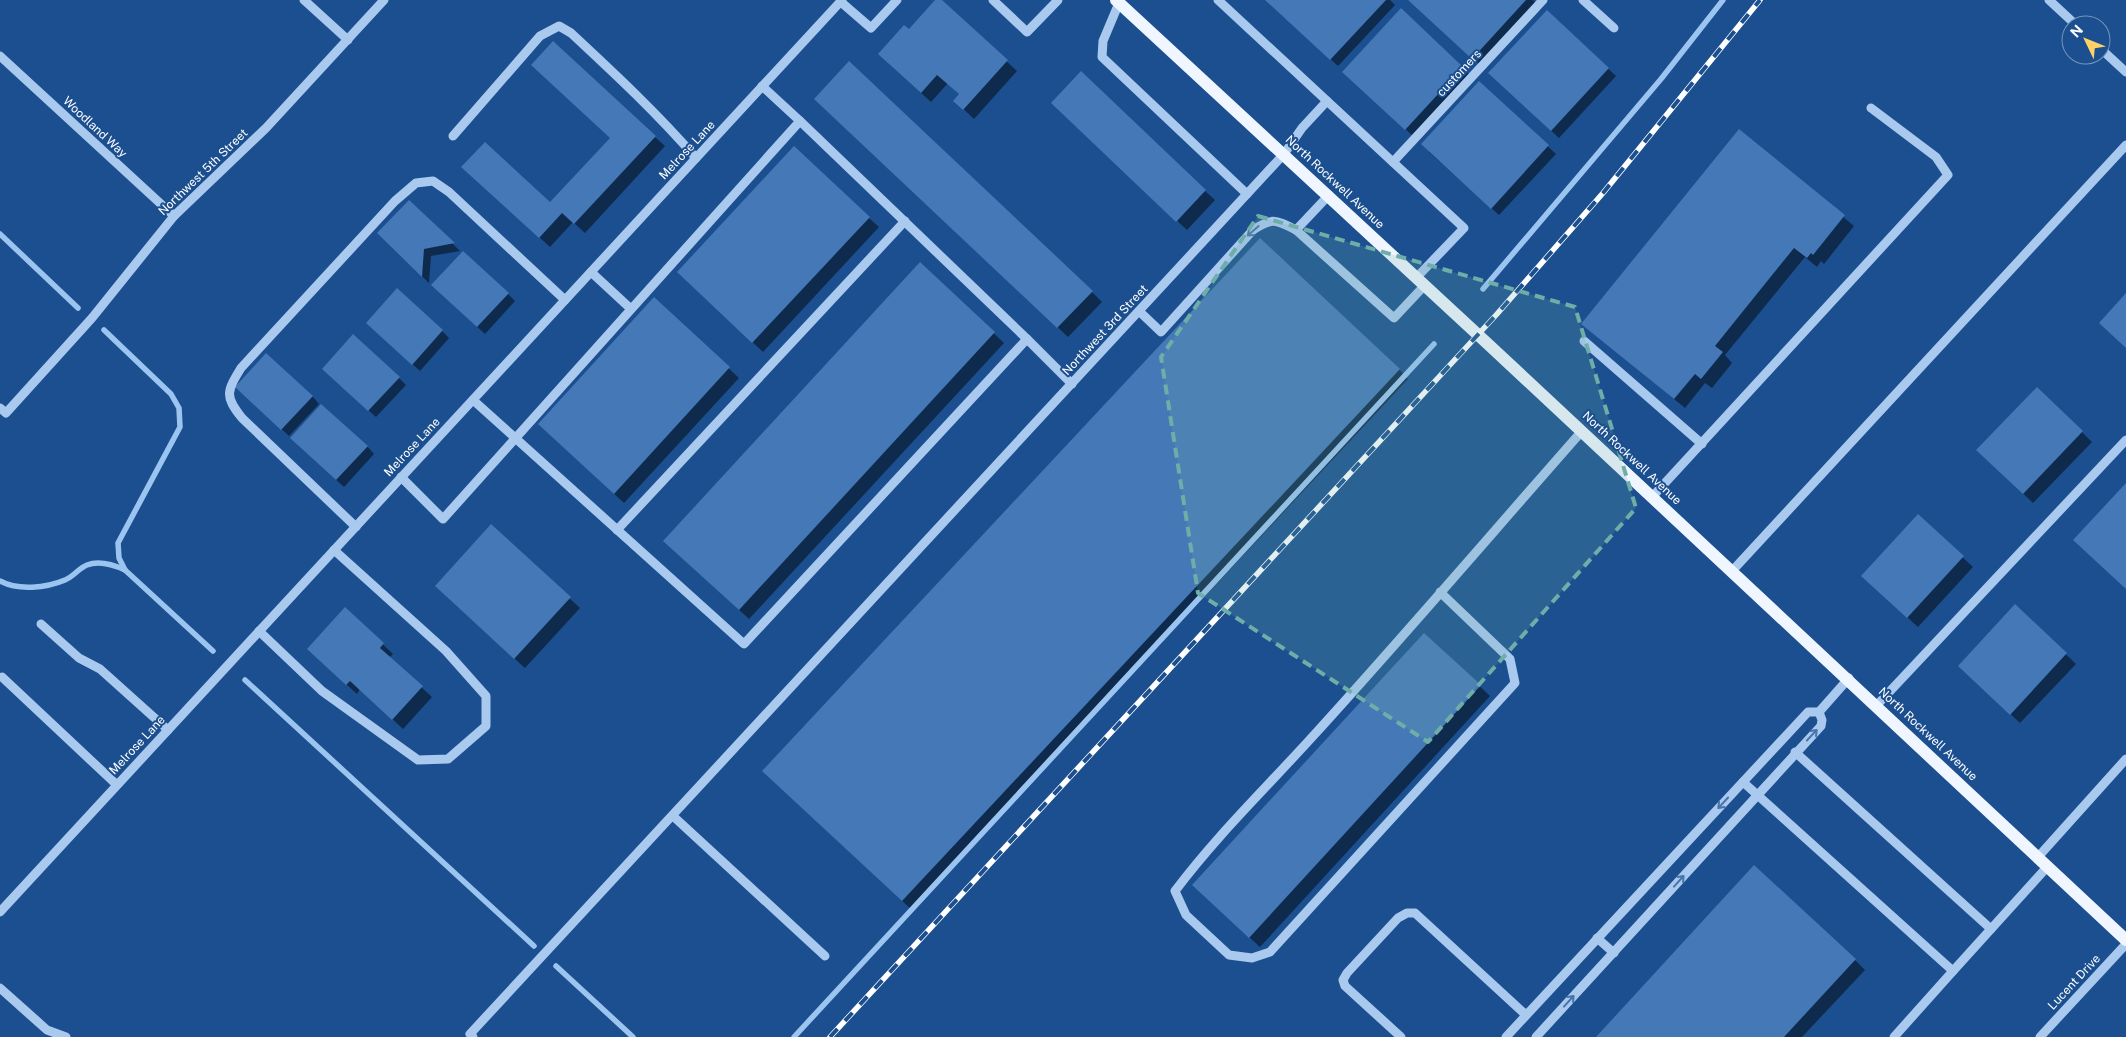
<svg xmlns="http://www.w3.org/2000/svg" width="2126" height="1037" viewBox="0 0 2126 1037" font-family="'Public Sans',sans-serif">
  <style>
    .shadow { fill: #0007 }
    .lines { fill: none; stroke-linecap: round; stroke-linejoin: round }
    .stream { stroke: #9cc4f0; stroke-width: 5.5 }
    .building { fill: #4478b7 }
    .minor { stroke: #a9c9ee; stroke-width: 9 }
    .major { stroke: #f0f6ff; stroke-width: 12 }
    .rail-casing { stroke: #fff; stroke-width: 5.5 }
    .rail { stroke: #1b4f8f; stroke-width: 4; stroke-dasharray: 11; stroke-linecap: butt }
    .oneway { stroke: #4674ac }
    .marked { fill: #6fada8; fill-opacity: 0.2; stroke: #6fada8; stroke-width: 4; stroke-dasharray: 10 6; stroke-linejoin: round }
    .labels { text-anchor: middle; dominant-baseline: central; stroke-width: 4; stroke-linejoin: round; paint-order: stroke }
    .street-label { font-size: 12px; fill: #fff; stroke: #1b4f8f }
  </style>
  <rect width="100%" height="100%" fill="#1b4f8f"/>
  <g class="shadow">
    <polygon points="937,0 940,0 1017,71 974,119 955,101 960,95 948,83 931,102 889,64 909,31"/>
    <polygon points="1266,0 1390,0 1395,5 1338,66"/>
    <polygon points="1411,0 1533,0 1536,4 1480,65"/>
    <polygon points="1401,10 1470,75 1413,136 1351,79"/>
    <polygon points="1547,12 1616,76 1559,138 1497,80"/>
    <polygon points="1479,83 1556,154 1499,215 1429,152"/>
    <polygon points="826,108 1092,292 1102,302 1068,337"/>
    <polygon points="1062,113 1205,191 1215,200 1187,230"/>
    <polygon points="1739,131 1854,226 1824,264 1821,261 1817,267 1805,257 1725,355 1732,363 1712,388 1705,383 1685,408 1583,324"/>
    <polygon points="655,137 665,146 585,233 573,222 550,247 473,176 550,204"/>
    <polygon points="409,201 460,251 431,256 429,283 378,233"/>
    <polygon points="869,218 879,227 763,352 688,282"/>
    <polygon points="920,264 1004,343 749,619 675,550"/>
    <polygon points="440,292 508,294 515,301 485,334"/>
    <polygon points="654,299 739,378 624,503 549,433"/>
    <polygon points="375,330 442,331 449,338 420,371"/>
    <polygon points="1399,369 1408,379 912,910 774,781"/>
    <polygon points="331,376 399,378 406,385 376,417"/>
    <polygon points="2037,388 2092,442 2033,503 1988,460"/>
    <polygon points="244,394 312,396 319,404 289,436"/>
    <polygon points="298,445 367,446 374,454 344,487"/>
    <polygon points="1918,516 1973,567 1918,627 1873,586"/>
    <polygon points="491,526 580,608 525,668 446,596"/>
    <polygon points="2015,606 2076,664 2020,723 1969,675"/>
    <polygon points="345,609 393,654 389,658 432,697 403,729 360,689 357,694 318,658"/>
    <polygon points="1424,634 1490,696 1260,947 1203,895"/>
    <polygon points="1855,960 1865,970 1802,1037 1597,1037"/>
  </g>
  <g class="lines">
    <g class="stream">
      <polyline points="0,234 78,308"/>
      <polyline points="1483,289 1661,79 1723,0"/>
      <polyline points="104,330 171,394 179,408 180,427 118,543 119,558 125,570"/>
      <path d="M0,581C18,591 46,588 65,580C73,577 79,568 87,565C100,560 114,565 125,570L213,651"/>
      <polyline points="245,680 534,946"/>
      <polyline points="556,966 633,1037"/>
      <polyline points="794,1037 1434,344"/>
    </g>
  </g>
  <g class="building">
    <polygon points="935,0 942,0 1008,60 963,110 953,101 959,94 937,75 921,93 878,54 904,25 909,29"/>
    <polygon points="1265,0 1386,0 1330,60"/>
    <polygon points="1408,0 1526,0 1472,59"/>
    <polygon points="1401,8 1463,67 1405,130 1342,72"/>
    <polygon points="1547,10 1609,68 1551,131 1488,73"/>
    <polygon points="553,41 656,136 574,224 562,213 539,238 461,167 485,142 550,202 610,138 531,65"/>
    <polygon points="849,61 1093,291 1057,328 814,99"/>
    <polygon points="1081,71 1206,190 1176,222 1051,103"/>
    <polygon points="1479,81 1549,145 1491,209 1421,144"/>
    <polygon points="1739,129 1845,215 1813,255 1811,253 1807,258 1794,248 1715,346 1723,352 1701,379 1695,374 1674,399 1581,324"/>
    <polygon points="794,146 870,217 752,343 677,272"/>
    <polygon points="409,200 455,243 424,249 422,277 377,233"/>
    <polygon points="1260,238 1400,369 902,901 762,771"/>
    <polygon points="463,251 509,293 477,327 431,285"/>
    <polygon points="920,262 995,332 739,610 663,541"/>
    <polygon points="397,288 443,330 412,365 366,323"/>
    <polygon points="2126,293 2126,348 2099,323"/>
    <polygon points="654,297 730,367 614,494 538,424"/>
    <polygon points="353,334 400,377 368,411 322,369"/>
    <polygon points="266,353 313,396 281,430 235,387"/>
    <polygon points="2037,387 2083,431 2023,494 1976,450"/>
    <polygon points="321,404 368,446 336,480 290,438"/>
    <polygon points="2126,483 2126,589 2073,540"/>
    <polygon points="1918,514 1964,556 1907,618 1861,576"/>
    <polygon points="491,524 571,597 514,659 435,586"/>
    <polygon points="2015,604 2067,653 2010,715 1958,666"/>
    <polygon points="345,607 384,643 380,648 423,686 392,720 350,681 346,685 307,649"/>
    <polygon points="1424,633 1481,685 1249,938 1192,885"/>
    <polygon points="1754,865 1856,959 1784,1037 1596,1037"/>
  </g>
  <g class="lines">
    <g class="minor">
      <polyline points="304,0 348,40"/>
      <polyline points="993,0 1027,32 1058,0"/>
      <polyline points="1218,0 1464,228 1417,277"/>
      <polyline points="1583,0 1614,28"/>
      <polyline points="2049,0 2076,25"/>
      <polyline points="841,2 871,28 897,0"/>
      <polyline points="1119,3 1103,41 1102,57 1247,194"/>
      <polyline points="2101,49 2126,72"/>
      <polyline points="0,56 174,216"/>
      <polyline points="800,121 1027,339"/>
      <path d="M453,136L540,36L559,26L571,33C614,73 657,113 696,158"/>
      <polyline points="1393,162 1543,0"/>
      <polyline points="1329,195 1296,230 1394,318 1425,285"/>
      <polyline points="591,272 631,309"/>
      <path d="M1139,311L1161,332L1253,230C1272,217 1276,220 1296,230"/>
      <polyline points="1584,341 1702,444"/>
      <polyline points="473,400 744,644 1027,339 1072,384"/>
      <polyline points="0,408 6,413 92,318 174,216 266,128 384,0"/>
      <polyline points="401,477 443,519 800,121 762,86"/>
      <polyline points="1653,496 1948,175 1936,157 1871,108"/>
      <path d="M356,527L242,418C224,396 227,391 241,368L395,201L416,183L433,181L449,192L565,300"/>
      <polyline points="617,530 905,221"/>
      <polyline points="1733,570 2126,145"/>
      <path d="M1440,592L1510,659L1515,683L1270,952L1252,958L1229,955L1186,915L1175,891C1217,835 1267,787 1314,735C1405,635 1493,532 1582,431"/>
      <polyline points="41,624 79,658 100,669 168,730"/>
      <polyline points="259,631 322,691 418,760 448,759 486,726 486,696 446,651 334,550"/>
      <polyline points="2,677 117,785"/>
      <polyline points="1877,705 2126,440"/>
      <polyline points="1819,712 1849,678"/>
      <polyline points="1795,752 1991,929"/>
      <polyline points="1743,782 1953,971 2048,866"/>
      <polyline points="673,816 825,956"/>
      <polyline points="2038,857 2126,759"/>
      <polyline points="0,912 842,0"/>
      <polyline points="1597,938 1614,953"/>
      <polyline points="0,988 47,1030 66,1037"/>
      <polyline points="473,1037 470,1034 1284,154 1302,128 1327,101"/>
      <polyline points="1401,1037 1345,986 1343,980 1347,973 1398,918 1407,913 1415,913 1526,1015"/>
      <polyline points="1506,1037 1808,712 1819,712 1822,720 1821,726 1536,1037"/>
      <polyline points="1894,1037 1953,971"/>
      <polyline points="2040,1037 2126,944"/>
    </g>
    <path class="major" d="M1116,0C1454,312 1791,624 2126,940"/>
    <g class="rail-casing">
      <polyline id="rail" points="830,1037 1497,314 1603,193 1760,0"/>
    </g>
    <use href="#rail" class="rail"/>
  </g>
  <defs><path id="oneway-shaft" d="M-6 0H5M1.5-3L5.5 0L1.5 3" fill="none" stroke-width="1.6" stroke-linecap="round" stroke-linejoin="round" transform="scale(1.25)"/></defs>
  <g class="oneway">
    <use href="#oneway-shaft" transform="translate(1253 231) rotate(139)"/>
    <use href="#oneway-shaft" transform="translate(1812 735) rotate(-47)"/>
    <use href="#oneway-shaft" transform="translate(1723 803) rotate(133)"/>
    <use href="#oneway-shaft" transform="translate(1679 881) rotate(-48)"/>
    <use href="#oneway-shaft" transform="translate(1569 1001) rotate(-48)"/>
  </g>
  <path class="marked" d="M1258,216L1575,307L1636,508L1428,742L1198,593L1161,357Z"/>
  <g class="labels">
    <g class="street-label">
      <text transform="translate(1459 73) rotate(-47)">customers</text>
      <text transform="translate(95 127) rotate(43)">Woodland Way</text>
      <text transform="translate(687 150) rotate(-47)">Melrose Lane</text>
      <text transform="translate(203 172) rotate(-44)">Northwest 5th Street</text>
      <text transform="translate(1335 182) rotate(43)">North Rockwell Avenue</text>
      <text transform="translate(1105 330) rotate(-47)">Northwest 3rd Street</text>
      <text transform="translate(412 447) rotate(-47)">Melrose Lane</text>
      <text transform="translate(1632 458) rotate(43)">North Rockwell Avenue</text>
      <text transform="translate(1928 734) rotate(43)">North Rockwell Avenue</text>
      <text transform="translate(137 745) rotate(-47)">Melrose Lane</text>
      <text transform="translate(2074 982) rotate(-47)">Lucent Drive</text>
    </g>
  </g>
  <g transform="translate(2086 40) rotate(313)"><circle r="24" fill="#1b4f8f" stroke="#7695bc"/>
  <path d="M0-4L9 19L0 12L-9 19Z" fill="#ffd166"/>
  <text y="-8" font-size="14" font-weight="bold" text-anchor="middle" fill="#ffffff">N</text>
  </g>
</svg>
